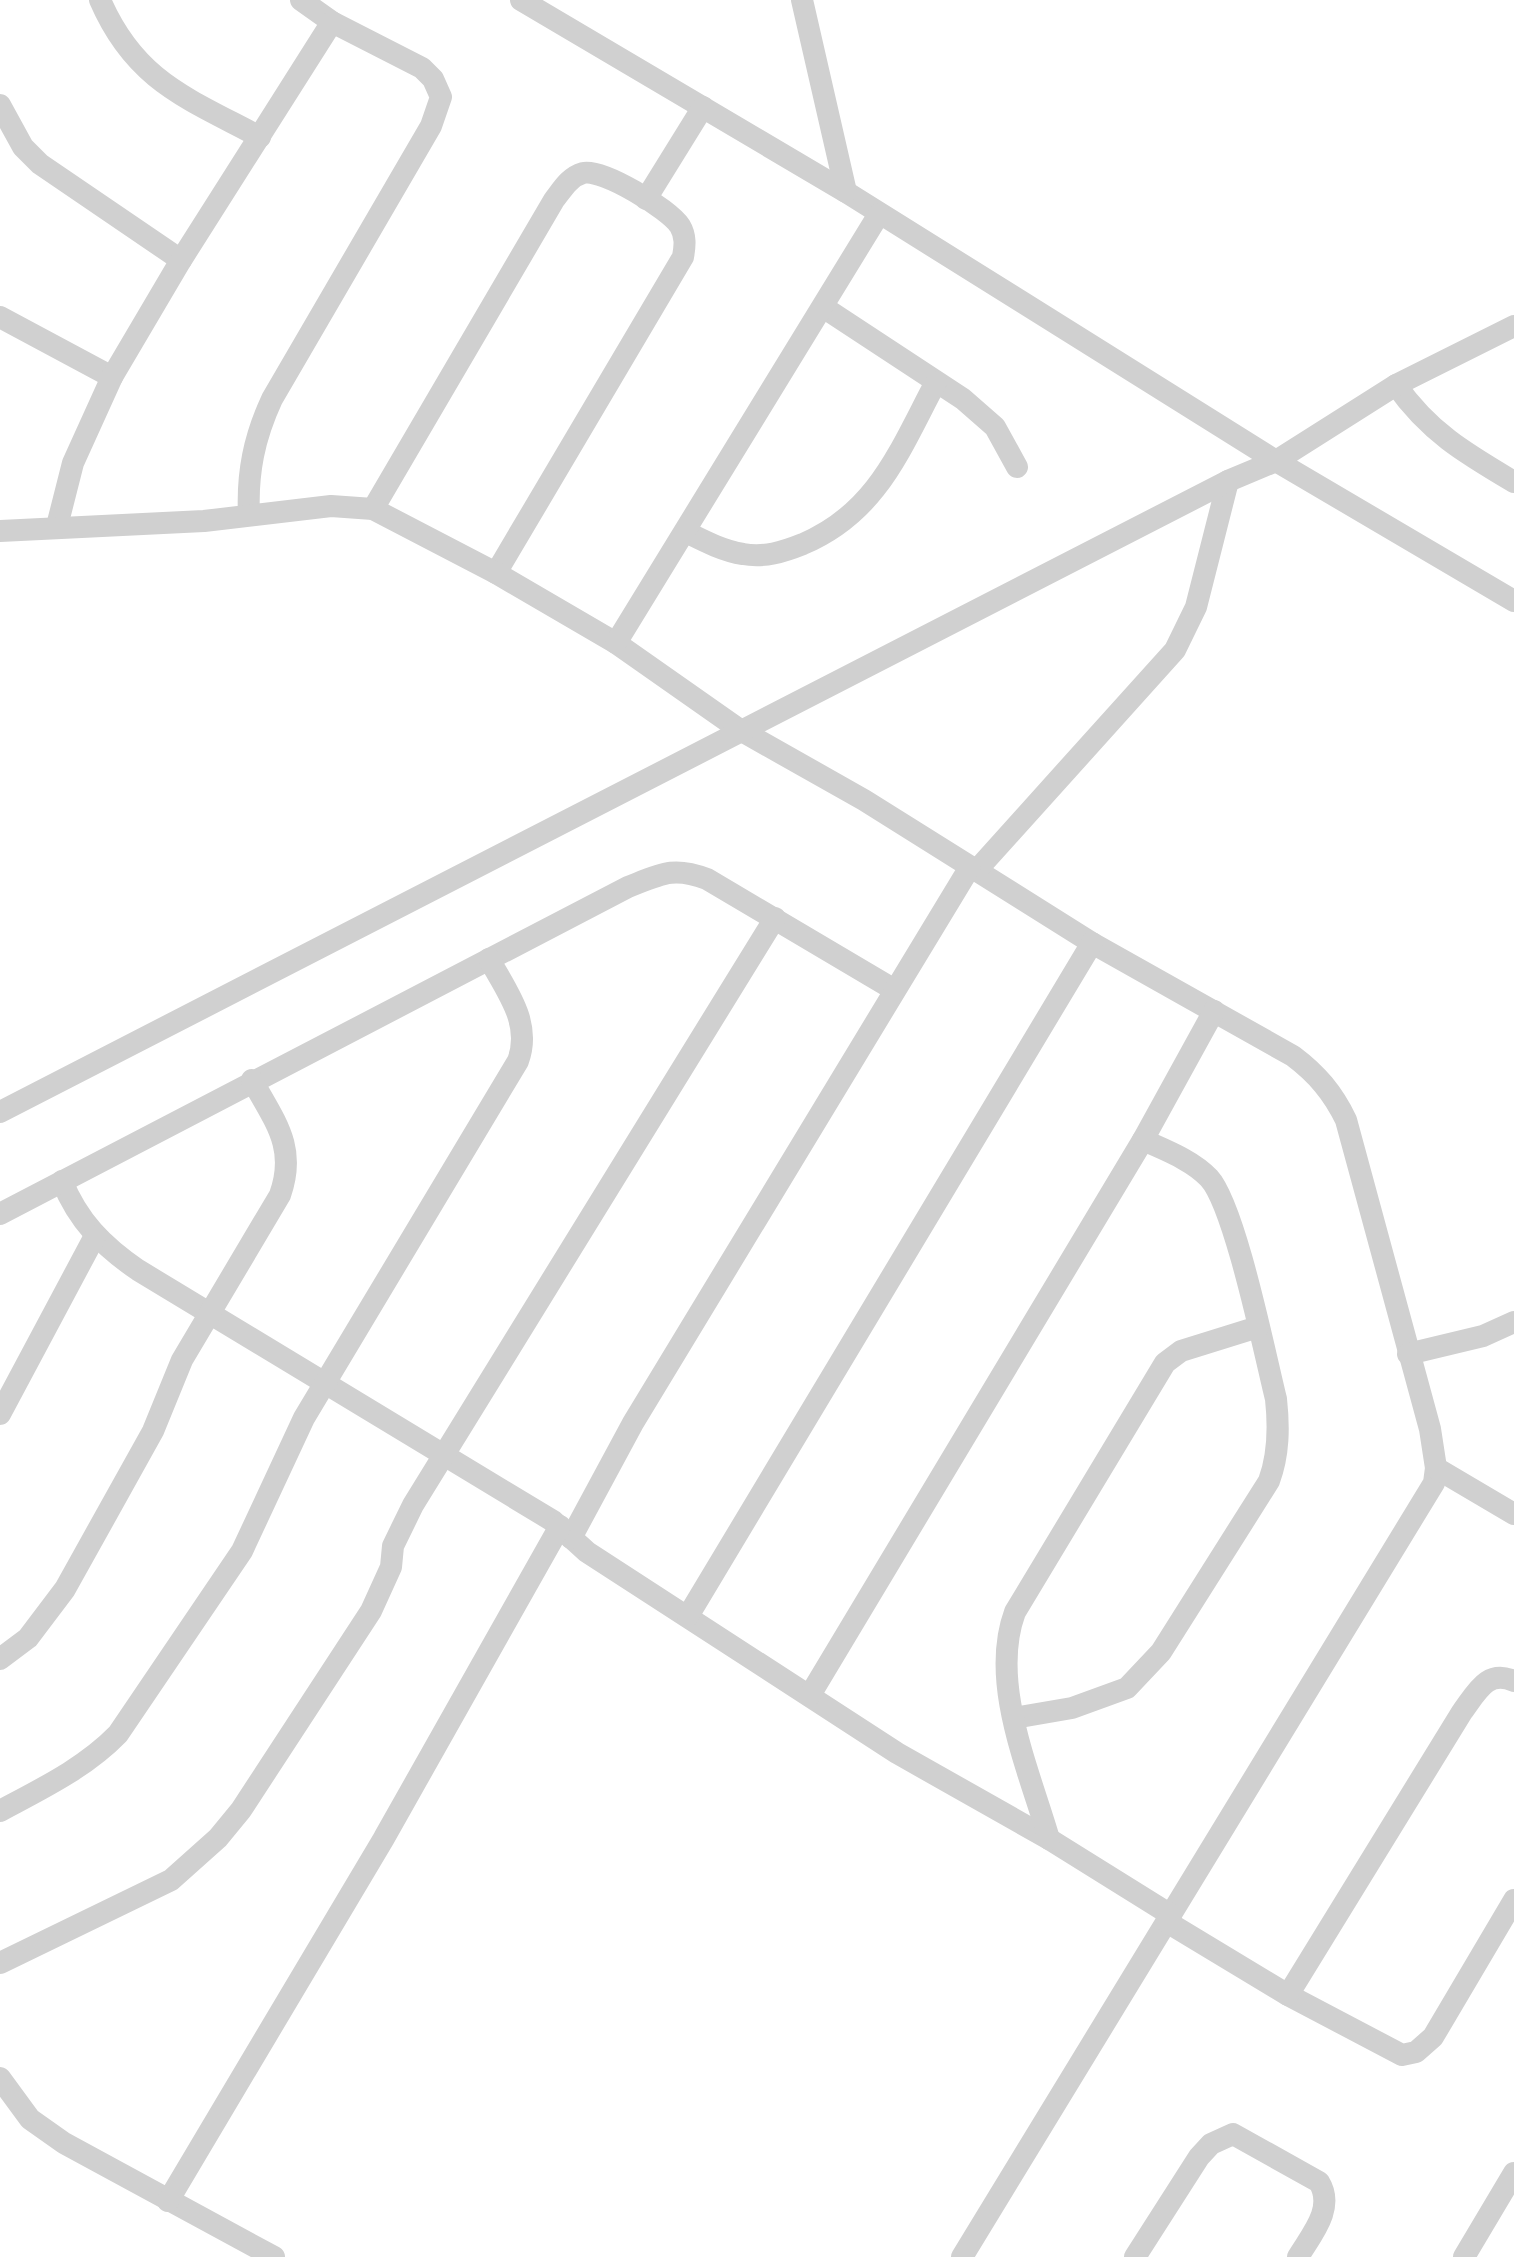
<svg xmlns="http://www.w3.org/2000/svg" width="1514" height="2257" viewBox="0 0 1514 2257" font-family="Rubik,sans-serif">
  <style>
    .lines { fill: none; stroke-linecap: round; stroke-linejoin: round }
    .minor { stroke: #d0d0d0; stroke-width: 22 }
  </style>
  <rect width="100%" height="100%" fill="#fff"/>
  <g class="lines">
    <g class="minor">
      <path d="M100,0C135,81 187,98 260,137"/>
      <polyline points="521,0 846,192 1276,461 1514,601"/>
      <polyline points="802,0 846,192"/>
      <polyline points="0,105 23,147 40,164 181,260"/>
      <polyline points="646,199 703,107"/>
      <polyline points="823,307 963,399 995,427 1017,467"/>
      <polyline points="0,317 112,377"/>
      <path d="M1396,385C1429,432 1465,453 1514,482"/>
      <path d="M373,509L554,200C562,190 569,177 583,173C602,168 669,209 680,226C686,236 685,246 683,257L496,573"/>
      <path d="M249,515C247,473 254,438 272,399L431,126L441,97L433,79L422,68L332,22L301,0"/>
      <polyline points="57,526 73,463 112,377 181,260 332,22"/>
      <path d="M0,531L204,521L331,506L373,509L496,573L616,643L740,730L864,800L1092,943L1293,1056C1317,1074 1333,1093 1346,1120L1430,1429L1436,1468L1434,1483L962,2257"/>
      <path d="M686,532C704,541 723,551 743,554C764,558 783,552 803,544C878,512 900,449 936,382"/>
      <polyline points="616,643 879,214"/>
      <polyline points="976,871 1175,650 1196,607 1228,481"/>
      <polyline points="0,1112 1228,481 1276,461 1396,385 1514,326"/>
      <path d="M62,1181C78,1221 103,1246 138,1270L553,1521L587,1552L897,1753L1049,1839L1171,1915"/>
      <path d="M0,1214L628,887C661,874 673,866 707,879L893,989"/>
      <polyline points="1408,1354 1483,1336 1514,1322"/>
      <polyline points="0,1414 95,1236"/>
      <polyline points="1436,1468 1514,1514"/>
      <polyline points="571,1538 633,1423 970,867"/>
      <polyline points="688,1616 1092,943"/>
      <path d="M0,1659L28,1638L65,1589L153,1431L182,1360L280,1195C297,1147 275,1122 252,1080"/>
      <polyline points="810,1695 1143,1140 1214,1011"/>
      <path d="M1014,1718L1072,1708L1127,1688L1161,1652L1269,1481C1279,1454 1279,1427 1276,1399C1265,1355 1235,1206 1209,1178C1192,1160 1165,1150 1143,1140"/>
      <path d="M0,1811C41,1789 85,1768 118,1734L242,1551L304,1418L518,1061C532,1023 507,992 489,959"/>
      <path d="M1049,1839C1029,1770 989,1682 1015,1612L1165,1363L1181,1351L1258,1327"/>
      <polyline points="1167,1922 1288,1995 1402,2055 1416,2052 1433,2037 1514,1900"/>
      <polyline points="0,1963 171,1880 218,1838 241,1810 371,1611 391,1567 393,1546 413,1505 775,918"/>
      <path d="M1288,1995L1462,1712C1477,1692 1487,1669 1514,1681"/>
      <polyline points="0,2078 30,2119 64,2143 274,2257"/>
      <polyline points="168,2201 384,1838 560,1526"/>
      <path d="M1135,2257L1199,2157L1211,2144L1233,2134L1319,2182C1335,2208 1312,2234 1298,2257"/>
      <polyline points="1464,2257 1514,2173"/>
    </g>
  </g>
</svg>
